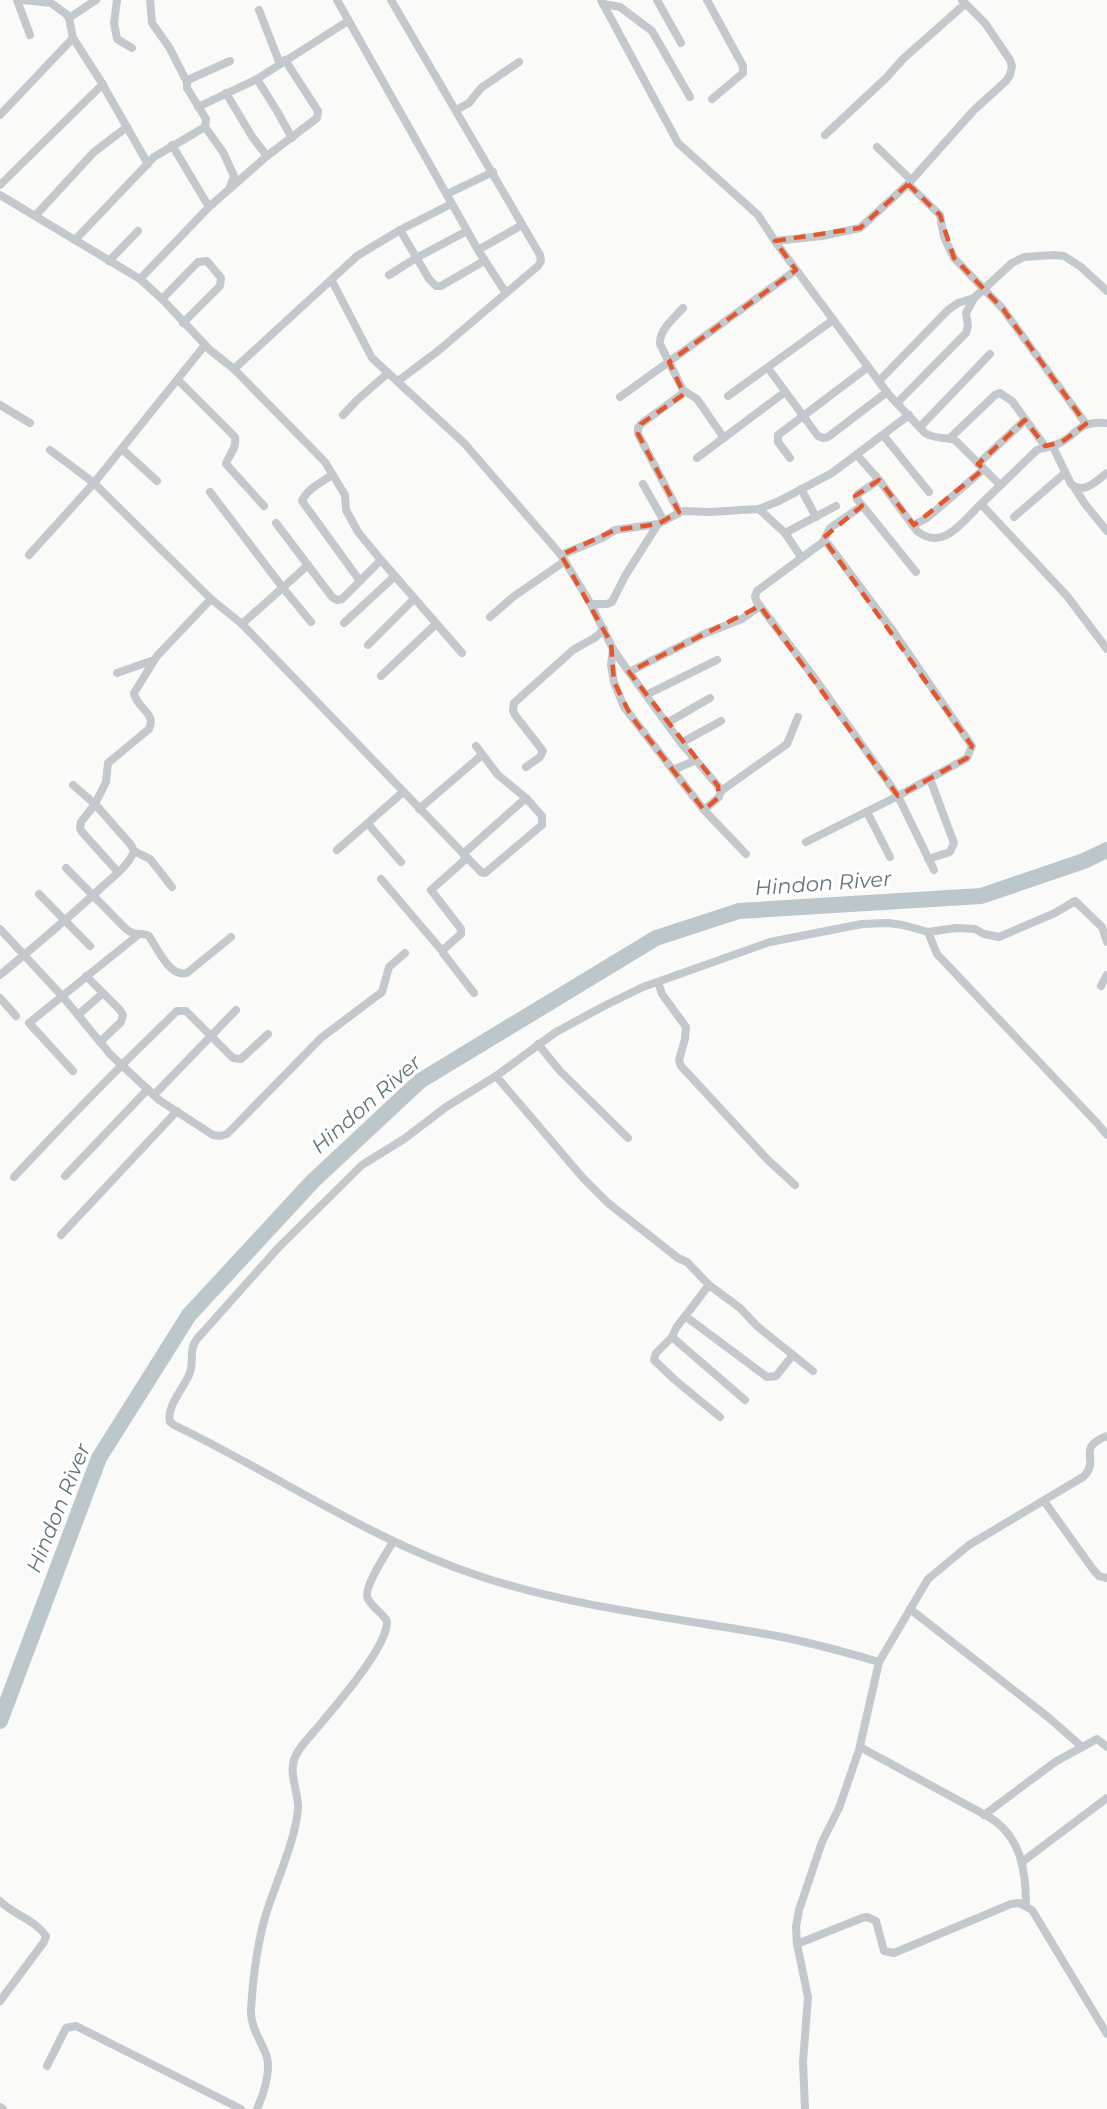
<svg xmlns="http://www.w3.org/2000/svg" width="1107" height="2109" viewBox="0 0 1107 2109" font-family="Montserrat,sans-serif">
  <style>
    .lines { fill: none; stroke-linecap: round; stroke-linejoin: round }
    .river { stroke: #bbc7cb; stroke-width: 16 }
    .minor { stroke: #c3c8cc; stroke-width: 8 }
    .marked { fill: none; stroke: #e4572e; stroke-width: 4.5; stroke-dasharray: 12 8; stroke-linejoin: round }
    .labels { text-anchor: middle; dominant-baseline: central; stroke-width: 6; stroke-linejoin: round; paint-order: stroke }
    .water-label { font-size: 21px; font-style: italic; fill: #60757c; stroke: #fff }
  </style>
  <rect width="100%" height="100%" fill="#fafaf8"/>
  <g class="lines">
    <polyline class="river" points="0,1721 99,1458 189,1315 313,1181 420,1081 656,938 739,911 981,896 1084,861 1107,850"/>
    <g class="minor">
      <polyline points="17,0 30,35"/>
      <polyline points="24,0 51,3 66,14 69,18 73,38 100,80 148,164"/>
      <polyline points="117,0 114,23 117,39 132,48"/>
      <polyline points="150,0 152,23 169,47 187,82"/>
      <polyline points="337,0 478,250 506,293"/>
      <polyline points="391,0 540,255 541,261 538,266 438,351 398,381"/>
      <path d="M601,0L678,143L758,215L777,244L889,395L925,433C936,440 946,436 956,441L1000,485"/>
      <polyline points="657,0 681,43"/>
      <polyline points="707,0 743,66 743,73 712,99"/>
      <polyline points="603,4 620,7 652,31 690,97"/>
      <polyline points="259,10 280,64"/>
      <polyline points="69,18 96,0"/>
      <polyline points="257,79 277,111 292,138"/>
      <polyline points="226,93 253,138 267,156"/>
      <polyline points="198,107 257,79 348,21"/>
      <polyline points="456,110 469,103 481,88 519,62"/>
      <polyline points="0,115 73,38"/>
      <polyline points="205,127 223,152 234,176 230,187"/>
      <polyline points="825,135 886,78 904,58 965,4"/>
      <polyline points="172,145 209,207"/>
      <polyline points="877,147 911,180"/>
      <polyline points="908,184 940,215 944,237 954,258 1003,309 1086,424"/>
      <polyline points="0,185 103,84"/>
      <polyline points="447,194 493,172"/>
      <polyline points="0,195 140,279 162,299 210,350 234,369 325,462 345,495 346,510 358,532 381,560 462,653"/>
      <polyline points="36,215 94,152 127,127"/>
      <polyline points="400,230 429,279 436,286 441,286 484,261"/>
      <polyline points="75,240 154,157 205,127 206,119 187,88 187,82 190,79 230,61"/>
      <polyline points="775,241 822,236 860,228 908,184 974,110 1006,81 1010,75 1012,66 1010,60 985,23 962,0"/>
      <polyline points="478,250 522,225"/>
      <polyline points="109,261 138,231"/>
      <polyline points="389,275 416,258 467,231"/>
      <polyline points="140,279 209,207 267,156 317,118 318,111 285,60"/>
      <polyline points="332,281 372,358 465,444 561,555 589,601 613,649 626,668 681,743 718,786 721,791 719,797 704,810"/>
      <polyline points="162,299 198,262 207,261 221,278 220,286 183,323"/>
      <polyline points="768,368 818,436 823,438 828,437 887,392"/>
      <polyline points="234,369 357,256 400,230 451,204"/>
      <path d="M178,380L235,437C237,449 229,454 226,464L264,506"/>
      <polyline points="879,381 948,310 958,303 974,298 1012,263 1024,257 1054,255 1064,256 1081,267 1107,291"/>
      <polyline points="683,390 697,399 724,438"/>
      <polyline points="728,396 833,320"/>
      <polyline points="620,397 796,270"/>
      <polyline points="897,403 966,333 968,326 966,313 974,298"/>
      <polyline points="0,405 30,423"/>
      <polyline points="343,415 357,400 388,373"/>
      <polyline points="920,427 990,354"/>
      <polyline points="883,435 929,492"/>
      <polyline points="950,438 995,395 1000,393 1012,401 1045,446"/>
      <path d="M1053,447L1071,484C1084,495 1096,481 1107,473"/>
      <polyline points="122,449 157,481"/>
      <polyline points="50,450 94,483 211,599 242,624 481,872 485,873 542,825 542,816 526,798 498,775 476,746"/>
      <path d="M857,455L879,480L917,531C943,552 963,521 981,504L1067,596L1107,649"/>
      <polyline points="697,458 785,392"/>
      <polyline points="790,458 778,442 778,435 868,367"/>
      <polyline points="978,464 1025,420"/>
      <path d="M332,475C322,482 307,489 302,501L360,581"/>
      <polyline points="879,480 858,494 857,499 916,572"/>
      <polyline points="643,484 664,521"/>
      <polyline points="1074,487 1085,504 1107,531"/>
      <polyline points="801,489 816,517"/>
      <polyline points="210,492 283,588 311,622"/>
      <path d="M981,504L1037,450C1043,447 1049,448 1055,445C1078,437 1075,421 1105,423"/>
      <polyline points="759,509 785,533 836,506"/>
      <path d="M679,512L638,434V428L641,424L682,394L683,390L660,344C659,330 674,318 683,308"/>
      <polyline points="1014,517 1065,473"/>
      <polyline points="276,523 332,597 337,600 342,599 381,560"/>
      <polyline points="914,525 927,518 984,469"/>
      <polyline points="785,533 801,557"/>
      <polyline points="823,542 830,528 862,506"/>
      <polyline points="29,555 94,483 205,345"/>
      <polyline points="561,555 602,538 615,530 658,524 683,511 709,512 759,509 779,501 832,473 909,415"/>
      <polyline points="591,604 607,604 612,602 625,576 658,524"/>
      <polyline points="490,617 513,597 565,561"/>
      <polyline points="344,623 395,576"/>
      <polyline points="242,624 308,565"/>
      <polyline points="368,645 414,599"/>
      <polyline points="613,649 611,665 614,682 624,707 704,810 746,854"/>
      <polyline points="629,672 704,634 742,619 760,606"/>
      <polyline points="117,673 154,660"/>
      <polyline points="381,676 436,624"/>
      <polyline points="646,695 717,660"/>
      <polyline points="667,723 710,698"/>
      <polyline points="681,743 721,721"/>
      <polyline points="526,767 540,757 543,751 515,715 513,711 514,703 573,650 596,637 604,629"/>
      <polyline points="673,770 696,760"/>
      <polyline points="721,791 787,744 798,717"/>
      <polyline points="419,809 482,755"/>
      <polyline points="867,812 890,857"/>
      <polyline points="368,824 401,862"/>
      <polyline points="806,842 898,796 967,758 972,746 893,631 828,544 823,542 757,591 755,597 757,602 816,680 898,796 934,870"/>
      <polyline points="337,850 403,792"/>
      <polyline points="134,851 150,859 172,887"/>
      <polyline points="463,854 526,798"/>
      <polyline points="467,858 431,890 461,929 461,934 444,949 443,953 474,993"/>
      <polyline points="928,859 950,852 954,843 930,779"/>
      <path d="M66,868L126,929C137,938 142,931 149,936C157,948 170,978 187,973L231,937"/>
      <path d="M118,872L82,832L80,828L81,822L95,804L106,782L108,763L149,729C157,713 136,708 134,693L157,656L211,599"/>
      <polyline points="381,879 443,952"/>
      <polyline points="39,894 90,946"/>
      <polyline points="0,929 63,997 110,1054 159,1100 213,1135 220,1136 227,1134 235,1126 321,1038 382,992 389,967 405,953"/>
      <polyline points="928,932 937,954 1097,1123 1107,1135"/>
      <path d="M0,975C35,946 70,917 103,886C114,876 129,865 134,851L131,845L95,804L73,785"/>
      <polyline points="86,976 120,1010 123,1015 121,1022 100,1042"/>
      <polyline points="658,982 662,994 686,1027 685,1039 679,1060 681,1066 767,1159 795,1185"/>
      <polyline points="1101,986 1107,975"/>
      <polyline points="0,998 16,1016"/>
      <polyline points="78,1015 103,993"/>
      <polyline points="538,1044 560,1071 628,1138"/>
      <polyline points="73,1071 29,1023 138,935"/>
      <polyline points="496,1076 583,1178 608,1203 678,1258 687,1262 709,1285 740,1308 757,1326 813,1371"/>
      <polyline points="154,1095 236,1010"/>
      <polyline points="65,1176 148,1089"/>
      <path d="M14,1177C67,1120 121,1065 177,1011H186L233,1058L241,1059L268,1034"/>
      <polyline points="61,1235 177,1111"/>
      <polyline points="709,1285 676,1328 672,1337 745,1400"/>
      <polyline points="685,1316 767,1377 776,1376 793,1355"/>
      <polyline points="672,1337 656,1353 654,1360 675,1380 720,1417"/>
      <polyline points="1044,1501 1092,1568 1099,1576 1107,1578"/>
      <polyline points="910,1609 1048,1717 1081,1746"/>
      <path d="M879,1662L928,1579L969,1545L1083,1477C1102,1459 1074,1449 1107,1436"/>
      <path d="M860,1747L989,1817C1021,1836 1026,1871 1026,1905"/>
      <polyline points="984,1815 1055,1762 1097,1739 1107,1747"/>
      <polyline points="1022,1862 1107,1798"/>
      <path d="M0,1901C14,1915 34,1919 46,1936L44,1942L0,2001"/>
      <polyline points="797,1944 862,1918 867,1917 876,1921 884,1951 894,1953 1011,1904 1019,1903 1032,1910 1107,2034"/>
      <polyline points="47,2066 66,2028 76,2026 241,2109"/>
      <polyline points="0,2107 3,2109"/>
      <path d="M257,2109C264,2093 273,2069 265,2052C259,2038 250,2025 251,2009C253,1978 257,1944 266,1914C276,1882 295,1842 298,1809C299,1794 289,1775 294,1760C298,1747 310,1737 318,1727C335,1706 388,1647 387,1621C382,1613 372,1607 368,1599C362,1589 387,1552 393,1542"/>
      <path d="M805,2109L803,2062L808,1997L797,1944L796,1927L799,1910L822,1842L839,1808L859,1750L879,1662C845,1652 812,1643 777,1636C678,1618 576,1608 479,1576C370,1540 276,1474 174,1425L170,1422C166,1407 183,1389 189,1375C195,1362 188,1350 197,1339L279,1247L362,1165L404,1139L446,1107L496,1076L556,1032L606,1005L643,987L770,942L862,924L888,923L903,925L928,932L956,928L975,929L984,934L999,937L1055,913L1075,901L1102,927L1107,942"/>
    </g>
  </g>
  <path class="marked" d="M908,184L940,215L954,258L1003,309L1086,424L1062,442L1045,446L1025,420L978,464L984,469L914,525L879,480L855,496L862,506L823,538L972,746L967,758L898,796L760,606L629,672L718,786L719,797L704,810L631,716L614,682L611,643L561,555L615,530L658,524L679,512L638,434L641,424L684,394L669,362L796,270L775,241L860,228Z"/>
  <g class="labels">
    <g class="water-label">
      <text transform="translate(823 883) rotate(-4)">Hindon River</text>
      <text transform="translate(366 1104) rotate(-41)">Hindon River</text>
      <text transform="translate(58 1508) rotate(-68)">Hindon River</text>
    </g>
  </g>
</svg>
